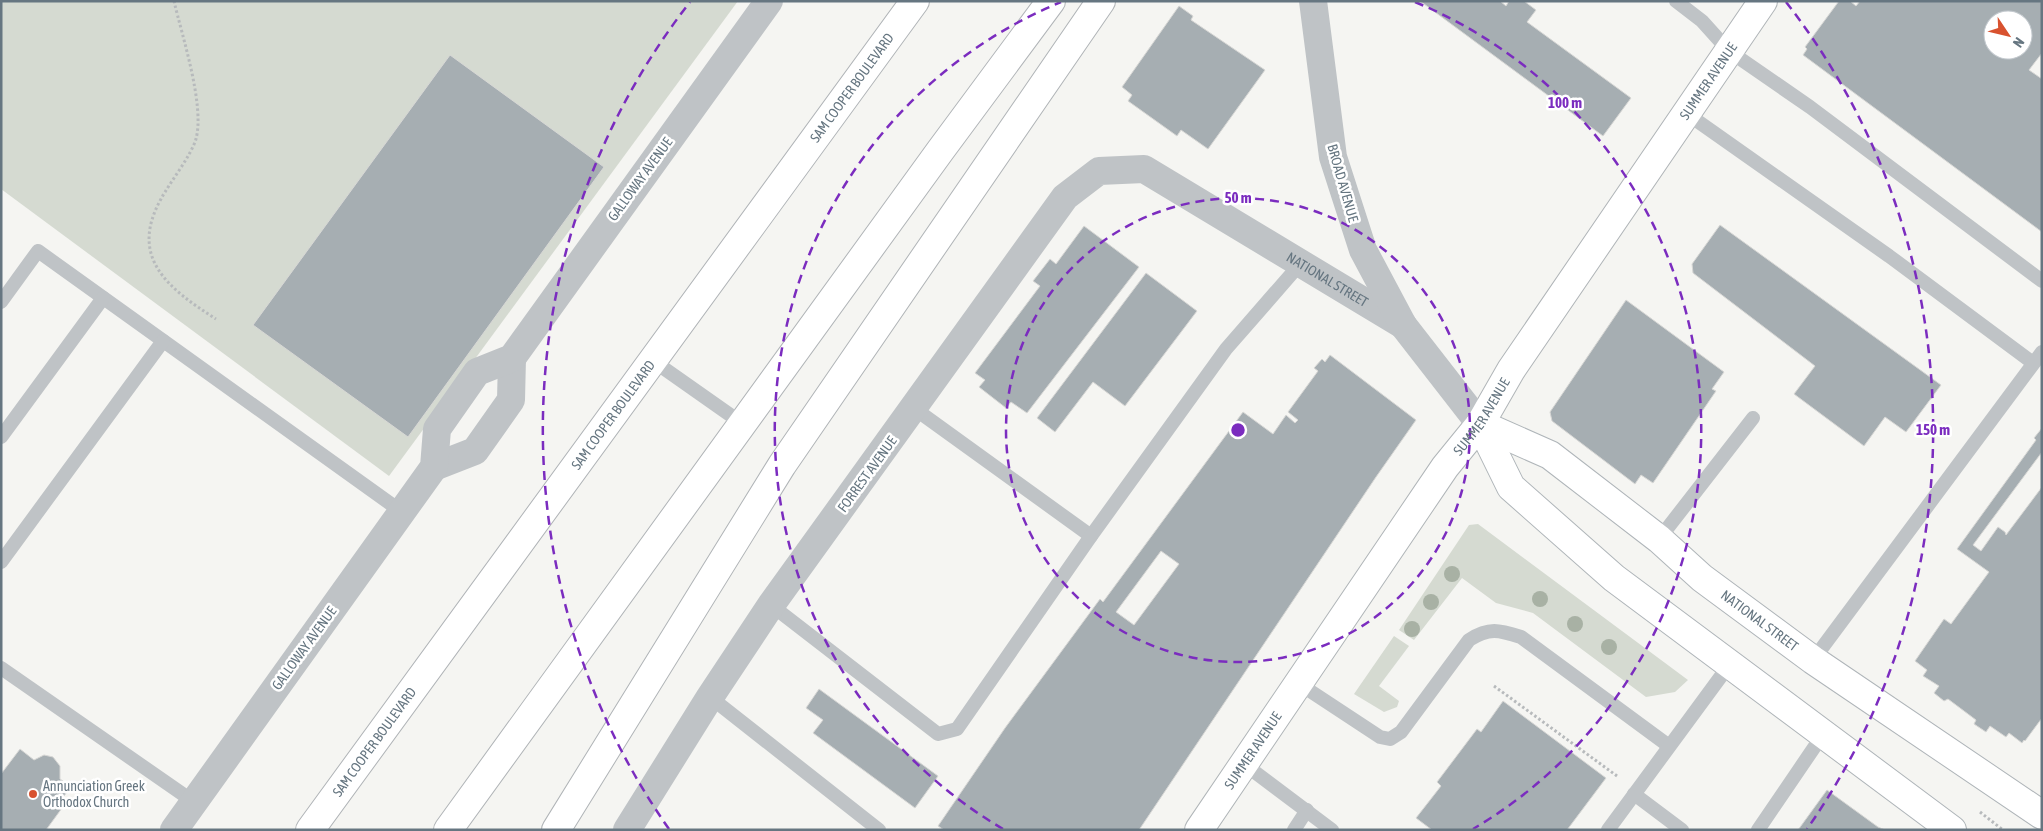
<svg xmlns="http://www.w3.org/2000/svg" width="2043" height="831" viewBox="0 0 2043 831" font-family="'Asap Condensed',sans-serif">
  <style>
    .green { fill: #d5dad1 }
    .building { fill: #a6aeb2; stroke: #d7d7d5; fill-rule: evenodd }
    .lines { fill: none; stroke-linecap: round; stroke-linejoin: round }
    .secondary-casing { stroke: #afb5b9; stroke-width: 30 }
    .primary-casing { stroke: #b0b5b8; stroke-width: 30 }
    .motorway-casing { stroke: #b0b4b7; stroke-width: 30 }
    .path { stroke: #b7babc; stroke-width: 3; stroke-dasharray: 2.5 2.5; stroke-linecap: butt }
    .service { stroke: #bfc3c6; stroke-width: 14 }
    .minor { stroke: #bfc3c6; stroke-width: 28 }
    .tertiary { stroke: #bfc3c6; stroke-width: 28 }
    .secondary { stroke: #fff; stroke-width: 28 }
    .primary { stroke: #fff; stroke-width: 28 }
    .motorway { stroke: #fff; stroke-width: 28 }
    .tree { fill: #a8b1a4 }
    .ring { fill: none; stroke: #7b2cbf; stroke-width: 2.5; stroke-dasharray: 9 6 }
    .poi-dot { fill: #d8522f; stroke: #fff; stroke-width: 2 }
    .labels { text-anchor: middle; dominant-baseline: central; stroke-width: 5; stroke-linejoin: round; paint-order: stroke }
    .street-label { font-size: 14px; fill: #667681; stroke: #fff }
    .poi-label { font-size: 14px; fill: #667681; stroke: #fff; text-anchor: start }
    .centre { fill: #7b2cbf; stroke: #fff; stroke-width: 2.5 }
    .ring-label { font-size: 15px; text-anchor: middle; font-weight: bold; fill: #7b2cbf; stroke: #fff; stroke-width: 5; stroke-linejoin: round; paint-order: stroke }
  </style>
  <rect width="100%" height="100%" fill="#f5f5f2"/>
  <g class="green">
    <polygon points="1,1 738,1 389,476 1,189"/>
    <polygon points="1478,524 1688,680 1675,692 1646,697 1533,613 1496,603 1462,578 1414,640 1399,630 1469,525"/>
    <polygon points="1394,636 1409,646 1379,686 1399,701 1397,707 1384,712 1354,694"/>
  </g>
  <g class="building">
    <polygon points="1420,1 1500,1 1506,6 1509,1 1524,1 1536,10 1527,22 1631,98 1603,136"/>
    <path d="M1839,1H1850L1856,6L1860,1H2042V53L2029,70L2042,79V232L1803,55L1807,49L1805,47ZM1993,20H2023V50H1993Z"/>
    <polygon points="1179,6 1193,16 1191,20 1265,70 1208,149 1181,130 1177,136 1128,101 1132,95 1122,87"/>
    <polygon points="450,55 604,167 408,437 253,325"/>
    <polygon points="1720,225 1941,385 1906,432 1885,417 1864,446 1794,394 1815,366 1693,273 1692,264"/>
    <polygon points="1084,226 1139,267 1027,413 1011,402 1006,408 979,387 985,380 975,373 1040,286 1033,281 1050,259 1056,264"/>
    <polygon points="1146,273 1197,311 1125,406 1093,382 1055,432 1037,418"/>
    <polygon points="1626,300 1724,372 1712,389 1716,391 1653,483 1641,475 1635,484 1552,421 1550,412"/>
    <path d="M1330,355L1416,420L1376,477L1139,830H944L938,826L1005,728L1100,599L1103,602L1243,412L1273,434L1286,415L1295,423L1298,420L1288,412L1318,371L1314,368L1322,359L1325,362ZM1161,551L1179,564L1134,625L1116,612Z"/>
    <polygon points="2042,428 2042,452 1973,545 1981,551 1998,527 2005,532 2006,535 2042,487 2042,718 2025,741 2024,740 2022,743 2009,733 2006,737 1990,726 1986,732 1974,724 1976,720 1948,699 1944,701 1934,693 1939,686 1923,676 1927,670 1915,661 1944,619 1951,624 1989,572 1957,549 2036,440 2034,438"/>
    <polygon points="819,689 938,776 915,808 813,733 823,720 806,708"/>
    <polygon points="1503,701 1606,778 1567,830 1432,830 1416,818 1441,786 1437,782 1477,729 1481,732"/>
    <polygon points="20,749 34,760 44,755 53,757 60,766 60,779 71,787 60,801 65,804 46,830 1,830 1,774"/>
    <polygon points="1827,790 1878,827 1885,830 1798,830"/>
  </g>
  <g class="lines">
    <g class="secondary-casing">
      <g id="secondary">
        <path id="s2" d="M1480,424L1550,455L1659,539L1702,578L1813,660L2042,815"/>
        <polyline points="1480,424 1511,487 1614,578 1952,830"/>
      </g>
    </g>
    <g class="primary-casing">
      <g id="primary">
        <path id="s3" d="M1199,830L1445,467L1480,424L1511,370L1763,1"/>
      </g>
    </g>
    <g class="motorway-casing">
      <g id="motorway">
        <path id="s4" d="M310,830L915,1"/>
        <polyline points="448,830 940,151 1051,1"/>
        <polyline points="556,830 782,465 1101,1"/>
      </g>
    </g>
    <g class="path">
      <path d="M174,1C182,36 205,105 196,139C191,156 170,182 161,199C128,258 169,289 216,319"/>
      <polyline points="1494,686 1617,776"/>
      <polyline points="1980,812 2003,830"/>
    </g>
    <g class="service">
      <polyline points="1676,1 1702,21 1729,51 1810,107 2042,281"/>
      <polyline points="1686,113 1889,256 2033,363"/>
      <polyline points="1,302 38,251 402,512"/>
      <polyline points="652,360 743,424"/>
      <polyline points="915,409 1091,536"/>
      <polyline points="1,437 103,298"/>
      <polyline points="1659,539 1753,418"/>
      <polyline points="1,562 163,341"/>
      <polyline points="771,605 938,734 957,729 1091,536 1226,349 1301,263"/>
      <polyline points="1813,660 2042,352"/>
      <polyline points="1,668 194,802"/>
      <path d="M1298,683L1380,737L1390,739L1401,732L1469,640C1489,627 1499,630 1521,637L1669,746"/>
      <polyline points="710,697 879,830"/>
      <polyline points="1244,764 1332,830"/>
      <polyline points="1634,794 1682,830"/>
      <polyline points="1294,830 1307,810"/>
      <polyline points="1608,830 1730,664"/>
      <polyline points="1758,830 1824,733"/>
    </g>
    <g class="minor">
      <polyline points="434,467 475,451 511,400 512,358"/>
      <polyline points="174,830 434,467 437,429 477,372 512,358 769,1"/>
      <path id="s1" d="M627,830L710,697L771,605L1065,197L1099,171L1144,169L1403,325"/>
    </g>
    <polyline class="tertiary" points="1313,1 1333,157 1363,250 1403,325 1480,424"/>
    <use href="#secondary" class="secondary"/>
    <use href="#primary" class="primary"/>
    <use href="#motorway" class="motorway"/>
  </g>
  <g class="tree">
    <circle cx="1452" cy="574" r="8"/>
    <circle cx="1540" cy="599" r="8"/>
    <circle cx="1431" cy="602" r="8"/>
    <circle cx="1575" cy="624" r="8"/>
    <circle cx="1412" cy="629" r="8"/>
    <circle cx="1609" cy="647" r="8"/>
  </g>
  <g class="ring">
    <circle cx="1238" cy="430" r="232"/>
    <path d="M1003 829A463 463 0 0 1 1061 2M1415 2A463 463 0 0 1 1473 829"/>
    <path d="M669 829A695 695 0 0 1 690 2M1786 2A695 695 0 0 1 1807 829"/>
  </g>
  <circle class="poi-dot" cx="33" cy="794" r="5"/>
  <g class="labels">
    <g class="street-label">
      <text stroke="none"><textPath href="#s3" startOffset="906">SUMMER AVENUE</textPath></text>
      <text stroke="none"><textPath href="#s4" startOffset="919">SAM COOPER BOULEVARD</textPath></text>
      <text transform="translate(640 179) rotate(-54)">GALLOWAY AVENUE</text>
      <text transform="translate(1343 183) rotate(74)">BROAD AVENUE</text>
      <text stroke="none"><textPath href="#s1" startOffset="1072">NATIONAL STREET</textPath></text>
      <text stroke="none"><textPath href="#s4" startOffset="514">SAM COOPER BOULEVARD</textPath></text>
      <text stroke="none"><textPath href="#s3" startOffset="501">SUMMER AVENUE</textPath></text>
      <text transform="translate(867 474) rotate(-54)">FORREST AVENUE</text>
      <text stroke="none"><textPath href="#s2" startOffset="344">NATIONAL STREET</textPath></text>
      <text transform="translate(304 648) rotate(-54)">GALLOWAY AVENUE</text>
      <text stroke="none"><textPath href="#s4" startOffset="109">SAM COOPER BOULEVARD</textPath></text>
      <text stroke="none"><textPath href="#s3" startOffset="96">SUMMER AVENUE</textPath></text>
    </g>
    <g class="poi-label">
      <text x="43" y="786">Annunciation Greek<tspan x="43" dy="16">Orthodox Church</tspan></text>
    </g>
  </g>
  <circle cx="1238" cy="430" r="8" class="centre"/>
  <g class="ring-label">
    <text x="1565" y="108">100 m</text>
    <text x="1238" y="203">50 m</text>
    <text x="1933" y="435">150 m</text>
  </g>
  <rect width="2043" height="831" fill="none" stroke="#667681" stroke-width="5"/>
  <g transform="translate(2008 35) rotate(125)"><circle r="24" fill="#ffffff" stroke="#c2c8cd"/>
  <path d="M0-4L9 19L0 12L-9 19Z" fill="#d8522f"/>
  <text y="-8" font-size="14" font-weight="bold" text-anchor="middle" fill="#667681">N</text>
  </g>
</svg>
